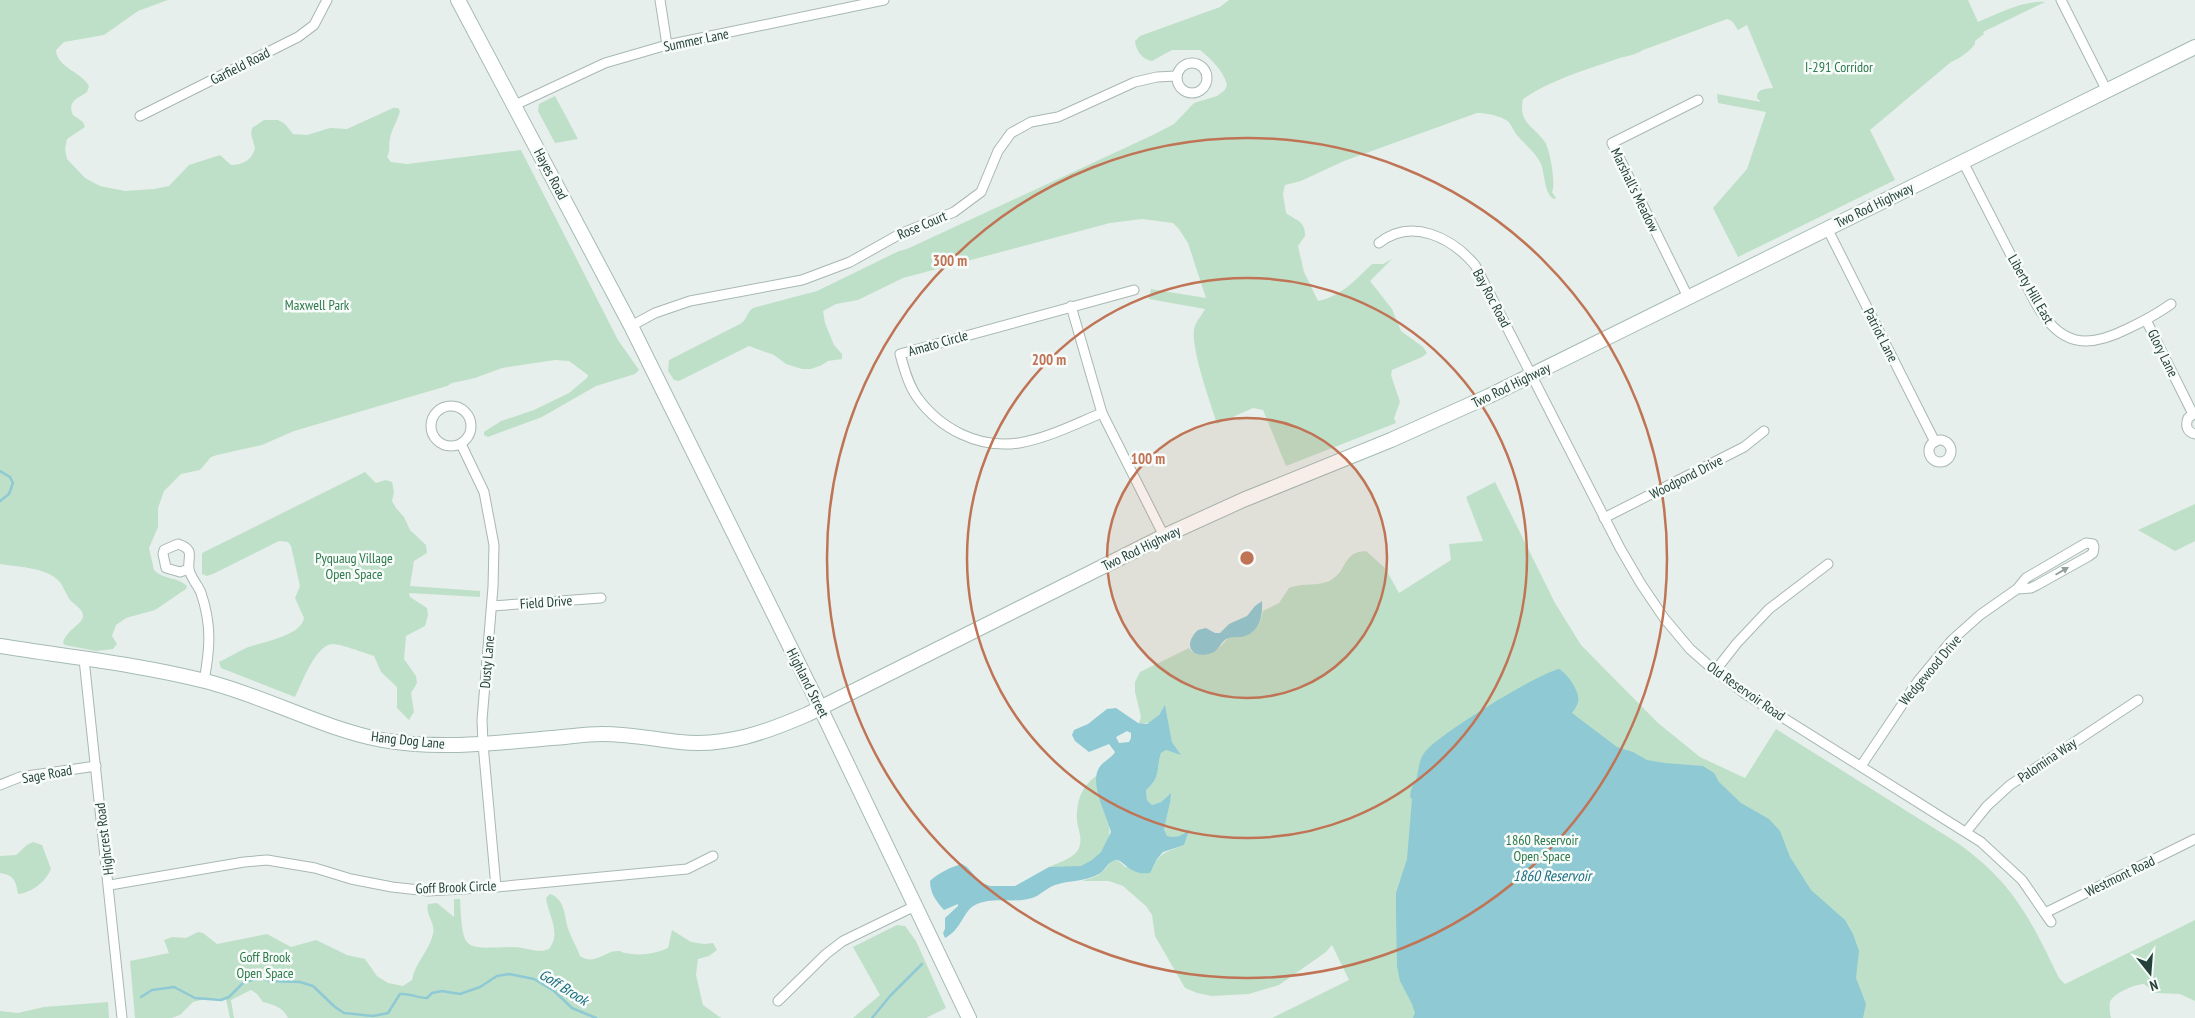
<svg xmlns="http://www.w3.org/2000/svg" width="2195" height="1018" viewBox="0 0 2195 1018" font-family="'PT Sans Narrow',sans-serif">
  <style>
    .green { fill: #bfe0c8 }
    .water { fill: #8ec9d4; fill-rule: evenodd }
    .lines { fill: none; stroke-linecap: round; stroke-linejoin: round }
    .stream { stroke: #8ec9d4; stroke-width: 2.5 }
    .street-casing { stroke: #a8b8b2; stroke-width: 11 }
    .secondary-casing { stroke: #a4bbb3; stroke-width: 16 }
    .street { stroke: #fff; stroke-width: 9 }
    .secondary { stroke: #fff; stroke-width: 14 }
    .oneway { fill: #92a09c }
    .ring { fill: none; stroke: #c07456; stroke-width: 2.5 }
    .labels { text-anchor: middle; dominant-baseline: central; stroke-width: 5; stroke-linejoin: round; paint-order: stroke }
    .street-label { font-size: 14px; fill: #24423a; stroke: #f7fbf9 }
    .park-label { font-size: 14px; fill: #2d7a4b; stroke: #f7fbf9 }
    .water-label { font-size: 15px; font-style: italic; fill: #1c6f80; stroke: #f7fbf9 }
    .centre { fill: #c07456; stroke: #f7fbf9; stroke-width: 2.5 }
    .ring-label { font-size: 15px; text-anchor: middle; font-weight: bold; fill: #c07456; stroke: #f7fbf9; stroke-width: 5; stroke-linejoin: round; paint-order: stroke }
  </style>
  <rect width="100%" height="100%" fill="#e6efeb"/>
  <g class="green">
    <path d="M0,0H168L138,11L104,35L64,42L56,50C57,68 81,71 89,86L87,92C77,99 67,101 73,115L83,122L85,127L67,139L65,149L67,159L85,178L100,186L125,191L154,189L169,186L189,165L220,155L231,165C243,165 252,160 255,148L251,134L252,128L264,120H278L285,124L293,134L307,135L330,128L347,129L393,108H398L400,111C398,120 392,128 390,138C388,146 391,149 387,157L391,162L407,164L521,150L618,340L639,370L635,374L596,386L542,417L488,437L484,435V432L501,421L534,410L569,393L587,378L588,375L569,361L555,360L502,368L475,378L452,383L447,386L294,431L262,445L217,455L211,457L200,470L181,474L164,491L158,508V527L149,548L154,570C164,580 178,577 187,586L186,589L155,610L126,618L116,625L112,636L117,644L113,649L96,651L65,645L63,643C66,630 83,624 83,616C83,609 75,605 71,601C66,595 64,587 59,581C45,567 18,567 0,564Z"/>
    <path d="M1229,0H1968L1978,22C1997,14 2024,0 2045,2L1983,32L1984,34L1975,41V44C1969,52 1960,58 1951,62L1870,130L1895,180L1738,257L1713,208L1747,169L1766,112L1718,103L1717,94L1761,102L1757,98C1757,88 1766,89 1773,88L1747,25L1738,30L1732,21L1727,19L1643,50C1634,56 1624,56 1614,60C1582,71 1551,80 1523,99C1518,123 1533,125 1545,142C1550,150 1556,183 1552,192L1556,198L1554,199C1544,194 1545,174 1541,164C1535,151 1524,144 1516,134C1512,128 1511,122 1504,119C1496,115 1486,113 1477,113L1344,161L1301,181L1285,185L1283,194L1286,213C1295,220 1306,221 1305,236L1298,246L1304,272L1318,301C1342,296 1355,280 1372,264H1383L1392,259L1370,281L1392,309L1401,331L1423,347L1427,353L1422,357L1392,370L1391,375L1400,402L1394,418L1396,423L1286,466L1263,410L1253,408L1217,424C1211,404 1188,342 1195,326C1197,320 1202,315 1205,309L1149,299L1151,289L1206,298L1188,243L1179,229L1173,223L1142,219L1110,223L903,278L858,300L836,304L823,311L825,323L834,345L842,354V359L828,361L822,365L811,369H802L786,364L774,355L749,346L679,381L674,380L668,371L669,360L740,324C747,320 746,313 753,308L817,291L899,251L907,249L1155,134L1174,124L1194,103L1217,96L1225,90L1227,85C1223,70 1212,60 1200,50H1172L1152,61C1142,59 1136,51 1135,41L1140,36L1220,7Z"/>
    <polygon points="555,96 578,139 555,143 538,111 539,104"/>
    <path d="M365,472L376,483L386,480L392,482L394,492L392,501L396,508L404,517L410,530L426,545L427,553L414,561L410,586L480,591V597L409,593L410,597L427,608L428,615L425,626L406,636L404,659L416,676L417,683L411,693L414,712L409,720L397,708V687L381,672L374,656C364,653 342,644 332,644C315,646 302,683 295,697L221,668L219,662C228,658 235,653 244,649C259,642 301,637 304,618L295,598L300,586L291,546L288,542L279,541L213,574L207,576L202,574V553Z"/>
    <path d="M1495,482L1555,603L1581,645L1658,723L1700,757L1745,778L1776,729L1956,842C2012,881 2030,918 2059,978L2065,984L2195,920V1001L2180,994L2156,993L2144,984C2136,984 2113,993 2110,1002C2109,1007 2110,1013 2111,1018H1272L1349,980L1332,945L1326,952L1279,985L1249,994L1212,996L1197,993L1185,988L1155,936L1152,915L1146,906L1123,886L1109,881H1082C1088,879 1096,877 1101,873C1111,866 1111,852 1125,867L1153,868C1159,852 1169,851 1184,845L1190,830C1182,836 1177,838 1167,836L1164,829L1170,803V794L1161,802L1152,805L1147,800L1146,790C1161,778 1156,769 1161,753L1166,750L1180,754L1172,742L1165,706C1157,717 1155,725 1139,723L1141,717L1135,692V682L1140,672L1189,648L1192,652L1220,647L1228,638C1248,634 1258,635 1263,611L1279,603L1289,588C1303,582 1320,587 1331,580C1348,570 1342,552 1366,551L1385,568L1399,593L1451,560L1449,544L1483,541L1466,497Z"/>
    <polygon points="2195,504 2195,541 2175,551 2138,530"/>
    <path d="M1096,776C1096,792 1104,805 1108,821C1114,840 1100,860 1081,866C1071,869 1059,867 1049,867C1058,863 1075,858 1079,848C1083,838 1078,830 1077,821C1076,802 1081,787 1096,776Z"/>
    <path d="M33,842L42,845L51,869C46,881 32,893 18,894C16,881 14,875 0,873V856L16,855L27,845Z"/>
    <path d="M550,894C566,899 564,918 569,931C572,940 577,947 580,956C595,966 604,951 618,951C623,951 620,952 625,953C640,956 655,954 668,948L672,930L691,942L704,944L713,943L717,950L709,956L698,959L696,975L703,1005L721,1018H288C283,1007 274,1005 263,1002L257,994L251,990L231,1000L234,1018H230L226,999L209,998L193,1002L180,1015L172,1018H135L130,961L169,953L164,940L172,937L186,938L198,932L203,933L217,944L267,934L291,947L316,940L347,955L365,959L377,976L388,983L403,986L412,980C415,963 429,951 433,934C436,923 425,915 428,904L437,903L454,917V899H460C463,954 463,948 514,947C526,947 537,954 549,949C562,933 548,915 546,898Z"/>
    <polygon points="897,925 905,926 916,941 946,1008 926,1018 853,1018 880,995 853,947"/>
    <polygon points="108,1002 109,1018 0,1018 0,1011 18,1013 44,1007"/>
  </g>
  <g class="water">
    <path d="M1262,601C1263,617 1259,634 1241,637C1236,637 1230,637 1226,639C1220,643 1219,650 1212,653C1192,660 1182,645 1198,630L1206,628L1215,633H1220L1229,624L1247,616L1255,606Z"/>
    <path d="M1559,669C1567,673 1581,693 1578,702C1577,706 1574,710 1572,713L1617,747L1633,752L1647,760L1665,763L1703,766L1714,773L1719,782L1741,803L1769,819L1780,831L1790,857L1811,890L1845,920L1853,934L1859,951L1856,978L1866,1004L1863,1018H1413L1415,1013L1412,1004L1400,981L1397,966L1396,913V893L1407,859L1412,799L1410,797C1411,789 1411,789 1414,784C1419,778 1417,761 1425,752C1439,734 1537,674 1559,669Z"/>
    <path d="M1165,705L1172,742L1181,755L1166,750L1161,753C1156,769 1161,778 1146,790L1147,800L1152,805L1161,802L1171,793L1170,803L1164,829L1167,836C1177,838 1182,836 1190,829L1184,845L1163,852L1157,859L1150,873C1130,876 1124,860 1116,860C1108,861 1105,871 1099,874C1084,882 1069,880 1055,885C1046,888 1041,895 1032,898C1013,904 994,896 975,905C963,911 962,929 945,938L943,933L945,929V918L958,906V904L944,910C936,901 930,893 930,881C938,873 951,867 962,864L967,867L980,882L990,886H1015L1049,867L1081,866L1092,860L1101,852L1111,832C1107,815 1089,784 1099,768C1103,761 1111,759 1115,752L1109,744L1089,752L1075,741L1072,735L1074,730L1088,724L1107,709L1116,708L1138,723L1147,724L1159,715ZM1127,731L1131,733V738L1129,742L1119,743L1116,737Z"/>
  </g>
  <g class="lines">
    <g class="stream">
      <polyline points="0,471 10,477 13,483 9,494 0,501"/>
      <path d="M141,997L152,990L174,987L195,998L221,1000L229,997L244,982L262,978L270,981L300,982L313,986L335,1007L344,1013L373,1016L388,1013L400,994C410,993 417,998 427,998L432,993L442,991L460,994L480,987L497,976L509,974L534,979L554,991L572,1008L596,1018"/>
      <polyline points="872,1018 890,996 922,964"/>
    </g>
    <g class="street-casing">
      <g id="street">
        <polyline points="660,0 667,45"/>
        <polyline points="2061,0 2107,91"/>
        <circle cx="1192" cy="78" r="15"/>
        <polyline points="515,105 605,63 667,45 884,0"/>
        <polyline points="140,116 298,37 314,25 327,0"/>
        <path d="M1963,162L2035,302C2059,345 2085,350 2127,329C2142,322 2157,314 2171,304"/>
        <polyline points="1827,228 1935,442"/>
        <path d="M1379,243C1412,217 1452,238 1475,265L1620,548L1641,584L1664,618L1690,649L1715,671L1747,695L1981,842L2022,880L2051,922"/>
        <polyline points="1688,297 1612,143 1698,100"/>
        <polyline points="1071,306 1102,413 1164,536"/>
        <polyline points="2146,320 2193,414"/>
        <polyline points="631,326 655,313 690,301 802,280 850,262 900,234 954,212 981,192 998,151 1011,133 1031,122 1058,117 1135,82 1157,77 1176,76"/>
        <circle cx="451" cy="426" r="20"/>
        <path d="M1102,413C1075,424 1048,438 1019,443C979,449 940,429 917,397C908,384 904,368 900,354L1134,290"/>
        <path d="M2195,413L2188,418C2185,426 2187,432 2195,434"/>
        <circle cx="1940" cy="451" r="11"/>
        <polyline points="461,444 484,492 494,545 493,587 482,720 483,744 496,887"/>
        <polyline points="1604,518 1744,447 1764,431"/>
        <path d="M189,569L180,572L166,568L163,554L164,550L178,544C196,550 187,557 189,569C190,577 198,585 201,593C212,625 210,649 204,681"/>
        <polyline points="492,606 601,598"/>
        <polyline points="84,659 122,1018"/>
        <polyline points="1715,671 1737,643 1769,609 1828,564"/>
        <polyline points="1861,766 1918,681 1952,640 1980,615 2017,589 2026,578 2086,543 2093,544 2094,547 2093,553 2089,556 2037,585 2031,588 2017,589"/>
        <polyline points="0,785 20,777 96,766"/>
        <polyline points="1966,832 1987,806 2010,785 2138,700"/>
        <polyline points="110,885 244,862 267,860 315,868 351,879 392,887 428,891 496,887 687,869 713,856"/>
        <polyline points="2045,913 2195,839"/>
        <polyline points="778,1001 826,954 843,941 915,906"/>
      </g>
    </g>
    <g class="secondary-casing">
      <g id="secondary">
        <polyline points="458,0 631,326 816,699 969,1018"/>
        <path d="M0,646C68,657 138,664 205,681C265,696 321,728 382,740C437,750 496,743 552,738C568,737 585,734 602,734C628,734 654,739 680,742C726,747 767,732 808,714L1164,536L1243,500L1391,440L1489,396L2195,47"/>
      </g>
    </g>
    <use href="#street" class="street"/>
    <use href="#secondary" class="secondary"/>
  </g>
  <defs><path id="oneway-solid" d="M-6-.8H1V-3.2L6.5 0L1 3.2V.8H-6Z" transform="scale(1.25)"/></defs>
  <use class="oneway" href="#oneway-solid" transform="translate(2062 571) rotate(-30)"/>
  <circle cx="1247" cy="558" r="140" fill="#c07456" fill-opacity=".12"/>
  <g class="ring">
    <circle cx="1247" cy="558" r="140"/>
    <circle cx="1247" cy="558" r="280"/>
    <circle cx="1247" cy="558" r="420"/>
  </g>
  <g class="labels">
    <g class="street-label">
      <text transform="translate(696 40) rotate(-12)">Summer Lane</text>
      <text transform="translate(240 66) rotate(-27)">Garfield Road</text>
      <text transform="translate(551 174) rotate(62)">Hayes Road</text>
      <text transform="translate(1635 190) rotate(64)">Marshall's Meadow</text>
      <text transform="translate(1874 205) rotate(-26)">Two Rod Highway</text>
      <text transform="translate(922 225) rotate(-23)">Rose Court</text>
      <text transform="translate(2031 289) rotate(60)">Liberty Hill East</text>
      <text transform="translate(1492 298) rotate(62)">Bay Roc Road</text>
      <text transform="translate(1881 335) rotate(63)">Patriot Lane</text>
      <text transform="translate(938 343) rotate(-16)">Amato Circle</text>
      <text transform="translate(2163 353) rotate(64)">Glory Lane</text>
      <text transform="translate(1511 385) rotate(-26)">Two Rod Highway</text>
      <text transform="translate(1686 477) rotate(-27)">Woodpond Drive</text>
      <text transform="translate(1141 548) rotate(-26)">Two Rod Highway</text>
      <text transform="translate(546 602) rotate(-4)">Field Drive</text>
      <text transform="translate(487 662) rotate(-85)">Dusty Lane</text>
      <text transform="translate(1930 670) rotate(-50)">Wedgewood Drive</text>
      <text transform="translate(808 683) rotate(63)">Highland Street</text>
      <text transform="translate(1746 691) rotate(35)">Old Reservoir Road</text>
      <text transform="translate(408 740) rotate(6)">Hang Dog Lane</text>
      <text transform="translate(2047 760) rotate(-34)">Palomina Way</text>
      <text transform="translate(47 774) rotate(-10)">Sage Road</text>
      <text transform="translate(104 839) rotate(-97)">Highcrest Road</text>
      <text transform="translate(2120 876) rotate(-26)">Westmont Road</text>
      <text transform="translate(456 887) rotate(-2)">Goff Brook Circle</text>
    </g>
    <g class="park-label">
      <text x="1839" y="67">I-291 Corridor</text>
      <text x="317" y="305">Maxwell Park</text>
      <text x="354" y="558">Pyquaug Village<tspan x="354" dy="16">Open Space</tspan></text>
      <text x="1542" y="840">1860 Reservoir<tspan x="1542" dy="16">Open Space</tspan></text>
      <text x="265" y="957">Goff Brook<tspan x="265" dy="16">Open Space</tspan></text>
    </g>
    <g class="water-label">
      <text x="1552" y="875">1860 Reservoir</text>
      <text transform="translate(564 987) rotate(32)">Goff Brook</text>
    </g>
  </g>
  <circle cx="1247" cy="558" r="8" class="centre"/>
  <g class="ring-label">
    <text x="950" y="266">300 m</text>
    <text x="1049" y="365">200 m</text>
    <text x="1148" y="464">100 m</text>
  </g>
  <g transform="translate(2150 973) rotate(163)" stroke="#f7fbf9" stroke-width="4" paint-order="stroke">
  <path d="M0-4L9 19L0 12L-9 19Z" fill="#24423a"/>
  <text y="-8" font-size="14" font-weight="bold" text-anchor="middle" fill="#24423a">N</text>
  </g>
</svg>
